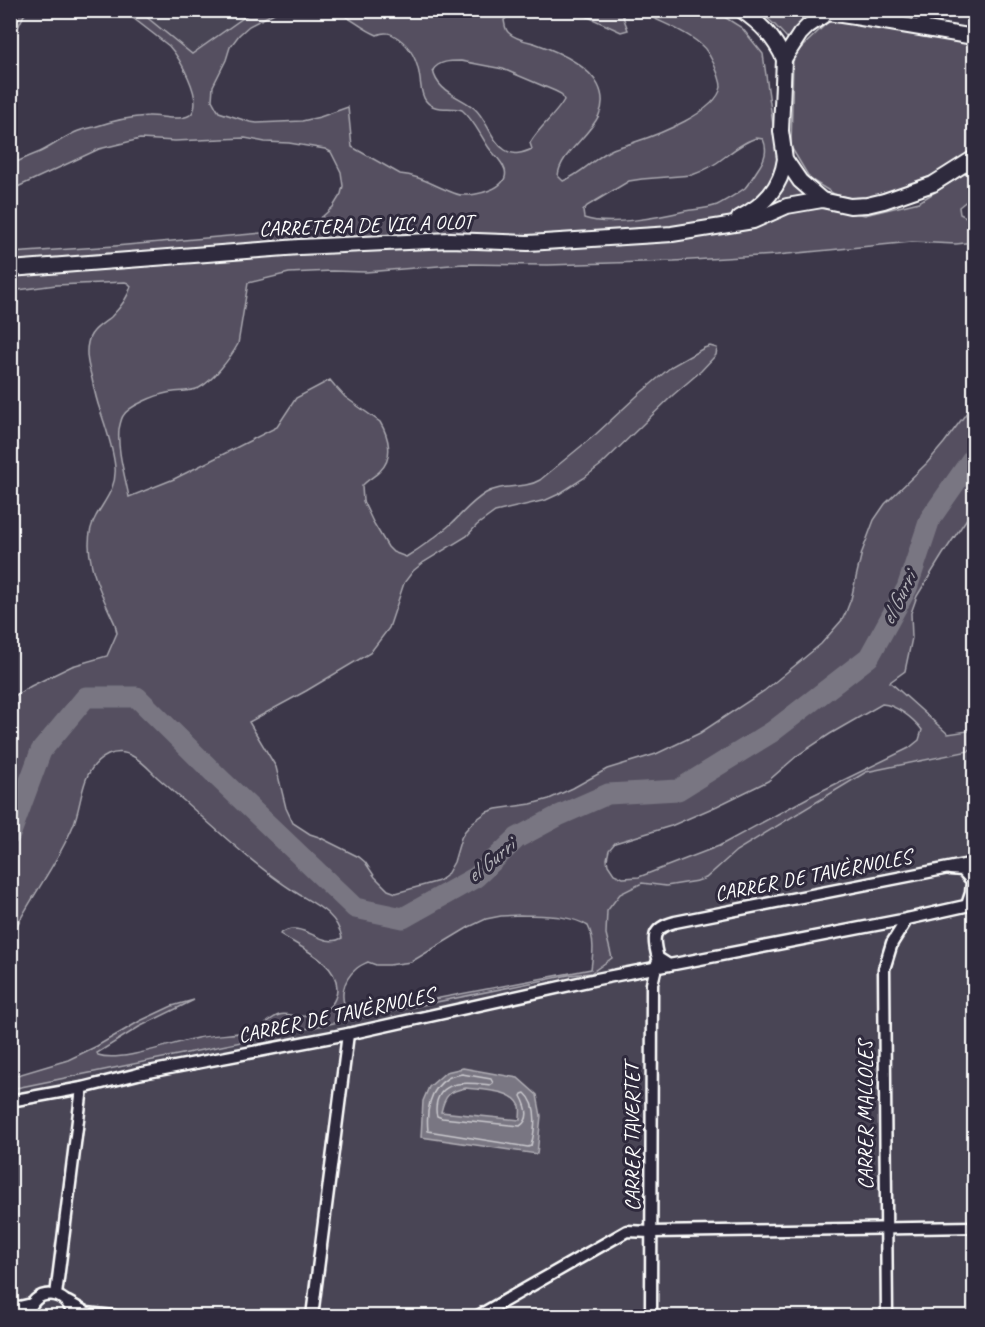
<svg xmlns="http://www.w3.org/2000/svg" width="985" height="1327" viewBox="0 0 985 1327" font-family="Caveat,sans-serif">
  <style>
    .built { fill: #494455 }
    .green { fill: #555060; stroke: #aaa8b0; stroke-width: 1.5; fill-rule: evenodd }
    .water { fill: #797682; stroke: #afadb4; stroke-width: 1.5; fill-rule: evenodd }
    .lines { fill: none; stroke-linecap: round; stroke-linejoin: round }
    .shore { stroke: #c9c8cd; stroke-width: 1.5 }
    .river { stroke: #797682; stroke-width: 21 }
    .minor-casing { stroke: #fff; stroke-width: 15 }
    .tertiary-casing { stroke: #fff; stroke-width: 18 }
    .minor { stroke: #2f2a3d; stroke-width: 10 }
    .tertiary { stroke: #2f2a3d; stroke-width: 14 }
    .labels { text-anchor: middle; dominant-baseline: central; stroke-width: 6; stroke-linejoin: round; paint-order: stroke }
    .street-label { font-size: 21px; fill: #fff; stroke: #2f2a3d }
    .water-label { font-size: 22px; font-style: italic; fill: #b5b4ba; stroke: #2f2a3d }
  </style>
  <rect width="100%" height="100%" fill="#3c3749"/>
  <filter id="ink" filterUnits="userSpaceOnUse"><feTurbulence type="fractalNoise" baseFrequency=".0167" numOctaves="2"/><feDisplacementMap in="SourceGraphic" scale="12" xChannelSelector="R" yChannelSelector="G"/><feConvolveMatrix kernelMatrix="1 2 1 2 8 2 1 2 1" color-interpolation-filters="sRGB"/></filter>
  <g filter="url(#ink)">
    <g class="built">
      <polygon points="139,11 253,11 192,54"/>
      <polygon points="974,750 974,1316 11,1316 11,1089 569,975 591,973 612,958 606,934 607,911 620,894 642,883 666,886 706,878 736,851 866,772"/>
    </g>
    <g class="green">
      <path d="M638,10L715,11L742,28L763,54L778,160L816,205L865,215L919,202L974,168V195L959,207L960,214L974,221V242L956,244L912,242L777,255L674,261L548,265L463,264L366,272L332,271L289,273L248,283L238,344C231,357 213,381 199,388C189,392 178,391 167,393C157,395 128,406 123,416C121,419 120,425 119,429C117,451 125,476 129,497L174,479L277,427L296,398L330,380L335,386L345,397L380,422C389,437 394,458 380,471C374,477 367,480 362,486L363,501L373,522L388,547L393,552L406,557C422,547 436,537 451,524C463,513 471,502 486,493C503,483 523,490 540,480L596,434L637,396L672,366L704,348L710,346L717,348L716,355L701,371L673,395L602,464L584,478L559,494L546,500L495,512L477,525L467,536L424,562L413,571L404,583L389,628L370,653L306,691L249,722L276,767L286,808L293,823L310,834L319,837L359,857L365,862L375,877L388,890L396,893L439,881L446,876L454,862L461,838L465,831L473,822L487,812L496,809L531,804L549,799L573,788L607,769L656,754L700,733L764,691L821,644L842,620L846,612L851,599L862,552L874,520L885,504L927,463L944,443L974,403V520L968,517L943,554L917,596L911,613L912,638L905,671L890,682L948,734L974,730V750L866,772L736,851L706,878L697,881L666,886L642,883L620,894L607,911L606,934L612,958L591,973L569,975L11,1089V1077L68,1060L97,1046L140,1021L172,1006L194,1000L139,1027L97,1053L98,1055C121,1063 172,1043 197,1038C215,1034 239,1035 255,1030C264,1027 270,1018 279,1015C284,1013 291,1015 297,1016C306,1017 316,1015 323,1011C332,1007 337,998 337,988C337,962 299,947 280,934C302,917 321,950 342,938C337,913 314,904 295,892C252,864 214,827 175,793C169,787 161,781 155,775C148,768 143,762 134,757C126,752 117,751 108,755C79,769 84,800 73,826C57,865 29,899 11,937L10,709L16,695L31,686L72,666L107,656L117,633L115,624C101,593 77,549 96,516C105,500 117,487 115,467C113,447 106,428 100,410C96,399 94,389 92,379C89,368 85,354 88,343C90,330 102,325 111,317C120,308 128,298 131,286L128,283L125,282L56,285L11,291V253L115,246L296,230L311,224L323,216L333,207L341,194L343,186L341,172L331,152L325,149L289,143L265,142L245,138L175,141L140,139L99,149L11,190V165C20,160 30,156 40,152C51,147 61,139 72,134C78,130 86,129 94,127C112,121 129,117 148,116C159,115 184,123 192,113C203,98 179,57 169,46L124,11H139L192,54L253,11H278L249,26L239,35L230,47L226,60L213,86L212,100L217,109L219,112L250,122L257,123L302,121L320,117L348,107L352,147L400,174C416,175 430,183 444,189C450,191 456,195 462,195C475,196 510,189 505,170C502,161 494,155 489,148C480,135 474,120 462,110C450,106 435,112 426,101C421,95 421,86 420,79C418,63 411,47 398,38C391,33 385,31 377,35C362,29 351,18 336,11H520L509,16L504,20C505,25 505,30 509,33C515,39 526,41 534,43C557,51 587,64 598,85C618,124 560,145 558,176L563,181C582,174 595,157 613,149C620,146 628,145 635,142C657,135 717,112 721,87C721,82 719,78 718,74C714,63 708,50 699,43C681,28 658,22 638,10ZM461,61L503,69L555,91L561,94L564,100C555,116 539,127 530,143L532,149C523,153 514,156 505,150C491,141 487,119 474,108C459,96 437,92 433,70C439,61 450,61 461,61ZM756,138L763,139C768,150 765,159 758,169C754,175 750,182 745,188C740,192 723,202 717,205C707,209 696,209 685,211C660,217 609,227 584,218L583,211L587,206L629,181L642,179L692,175C704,171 716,164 726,156C735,149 744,142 756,138ZM882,704C896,705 913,718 922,730L919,740L909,748L811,796L719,846L639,877L623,878L614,874L608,865L607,859L609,850L615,843L671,826L717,806L768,781L798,755L830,734ZM520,915C542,916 569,914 588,926C595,940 593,954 591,969L356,1014L349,1012C338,999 343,980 356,969C359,966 364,964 368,962L376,965H389L411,962L469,927L486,919L501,916Z"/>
      <polygon points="10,11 29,11 24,15 11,42"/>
      <polygon points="575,11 621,11 628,30 621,32"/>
      <polygon points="759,11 791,11 809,20 795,29 787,38 775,25"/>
      <polygon points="838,19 963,41 974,48 974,148 973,150 948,167 921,181 887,194 858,200 834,194 810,179 791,147 793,59 800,49 827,23"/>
    </g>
    <path class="water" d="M463,1068L518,1078L537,1095L541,1116L537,1154L421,1137L423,1101L429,1087L446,1072ZM466,1088C481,1090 513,1089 520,1106C521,1110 520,1115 520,1120L441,1112C445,1095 449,1091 466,1088Z"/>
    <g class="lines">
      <path class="shore" d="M462,1074L491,1079L493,1083L490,1085C472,1083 444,1078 437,1101C436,1107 435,1110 437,1116L442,1118L520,1126C531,1119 526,1105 521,1096L522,1094L525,1093C539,1105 535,1130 531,1146L528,1147L428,1131C426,1112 429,1089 448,1078C451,1076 458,1075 462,1074Z"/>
      <polyline class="river" points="10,835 41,751 86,697 137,697 220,779 355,908 403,918 476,877 517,838 558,816 608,794 678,790 772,732 869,657 907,588 930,519 974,456"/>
      <g class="minor-casing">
        <g id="minor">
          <polyline points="918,27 932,10"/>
          <path d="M974,863L675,922C652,928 652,937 658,958L669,965L907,919L974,904"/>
          <polyline points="950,869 962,870 972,881 971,893 967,905"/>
          <polyline points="10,1101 82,1088 138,1074 348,1034 597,979 669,965"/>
          <polyline points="56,1295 82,1088"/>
          <polyline points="68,1302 87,1313 114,1316"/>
          <polyline points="10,1305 19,1307 32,1304"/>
          <path d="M28,1316C31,1287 68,1288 73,1316"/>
          <polyline points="312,1316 348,1034"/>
          <polyline points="478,1316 627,1231 651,1232 974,1227"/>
          <polyline points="651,1316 652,984 657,963"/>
          <polyline points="887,1316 884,969 892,943 907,919"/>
        </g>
      </g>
      <g class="tertiary-casing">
        <g id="tertiary">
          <path d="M741,10C761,24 774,37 784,59"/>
          <polyline points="808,10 855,17 974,37"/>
          <polyline points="827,13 808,26 800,34 784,59 781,131 785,159 800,181 822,200 850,206 867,205 884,201 933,184 974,158"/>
          <path d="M739,218C764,205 781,188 785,159"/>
          <polyline points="10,269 299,247 450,240 528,243 672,234 753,221 787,206 822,200"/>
        </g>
      </g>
      <use href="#minor" class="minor"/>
      <use href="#tertiary" class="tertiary"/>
    </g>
  </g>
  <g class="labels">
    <g class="street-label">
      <text transform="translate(366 225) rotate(-2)">CARRETERA DE VIC A OLOT</text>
      <text transform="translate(813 875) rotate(-11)">CARRER DE TAVÈRNOLES</text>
      <text transform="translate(336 1015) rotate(-12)">CARRER DE TAVÈRNOLES</text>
      <text transform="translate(865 1115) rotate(-90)">CARRER MALLOLES</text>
      <text transform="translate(632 1137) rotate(-90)">CARRER TAVERTET</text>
    </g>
    <g class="water-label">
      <text transform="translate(898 599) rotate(-64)">el Gurri</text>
      <text transform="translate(490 861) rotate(-40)">el Gurri</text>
    </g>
  </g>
  <rect width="985" height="1327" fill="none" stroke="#2f2a3d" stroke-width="36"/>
  <rect x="18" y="18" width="949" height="1291" fill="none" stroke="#fff" stroke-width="2" filter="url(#ink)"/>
</svg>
